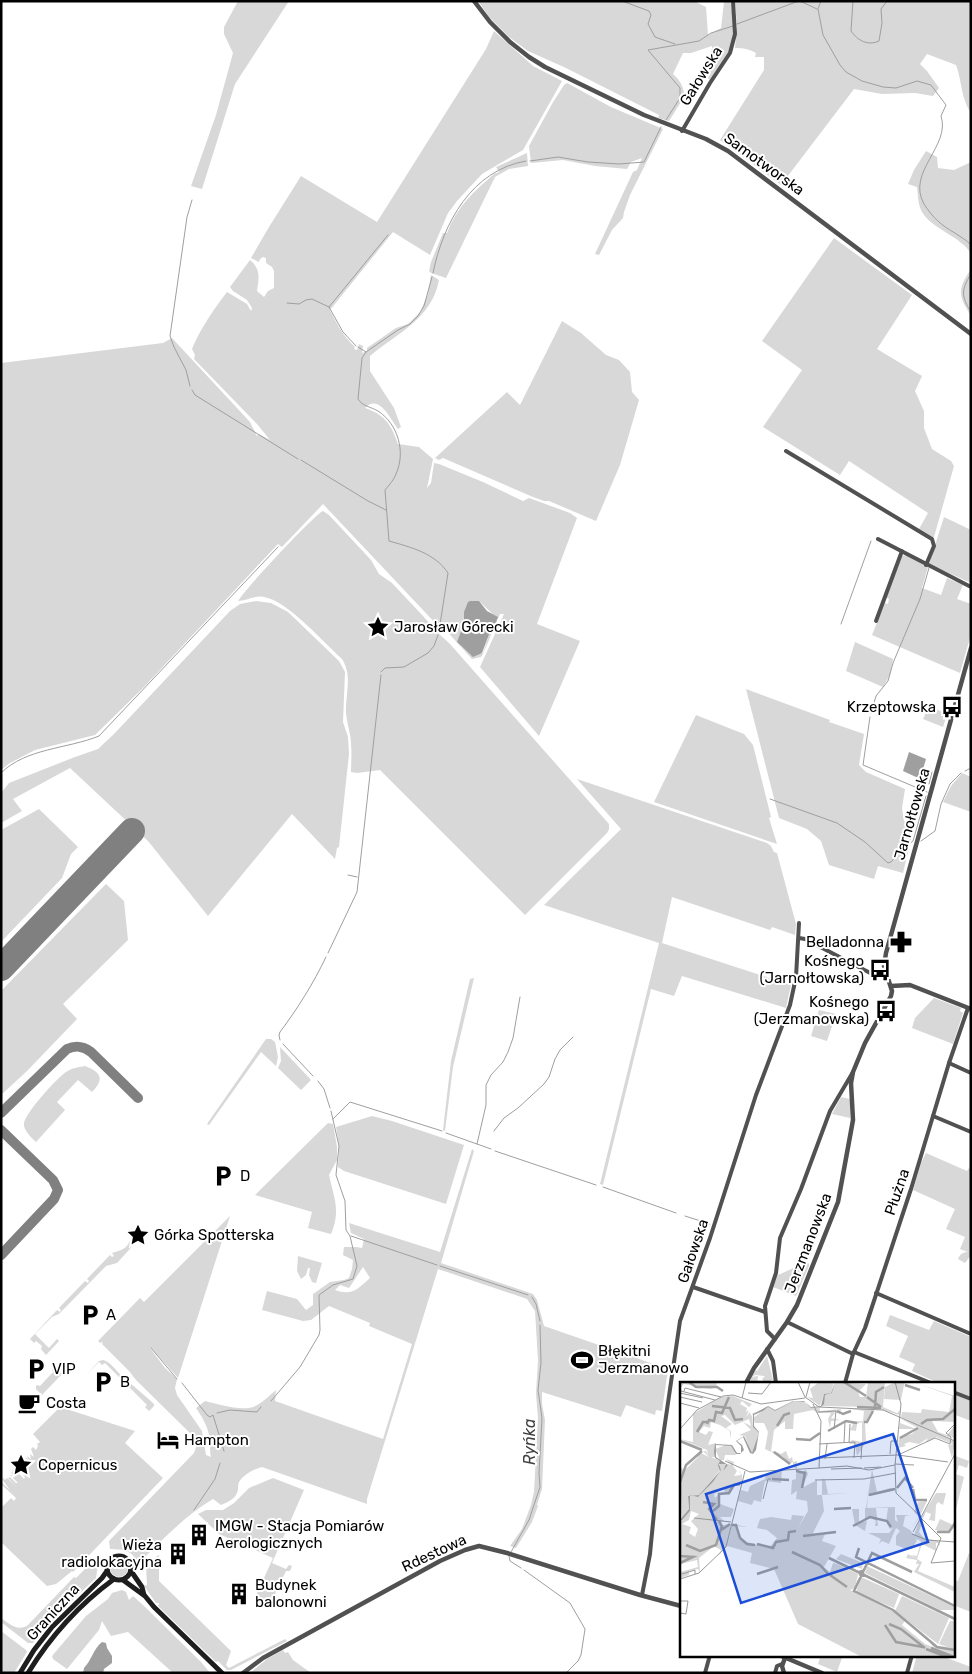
<svg xmlns="http://www.w3.org/2000/svg" width="972" height="1674" viewBox="0 0 972 1674" font-family="Rubik,sans-serif">
  <style>
    .green { fill: #d8d8d8; fill-rule: evenodd }
    .water { fill: #9f9f9f }
    .lines { fill: none; stroke-linecap: round; stroke-linejoin: round }
    .stream { stroke: #9f9f9f; stroke-width: 1 }
    .taxiway { stroke: #808080; stroke-width: 10 }
    .runway { stroke: #808080; stroke-width: 26 }
    .minor { stroke: #515151; stroke-width: 4 }
    .tertiary { stroke: #515151; stroke-width: 4.5 }
    .secondary { stroke: #1e1e1e; stroke-width: 5 }
    .labels { text-anchor: middle; dominant-baseline: central; stroke-width: 4; stroke-linejoin: round; paint-order: stroke }
    .street-label { font-size: 15px; fill: #000; stroke: #fff }
    .poi-label { font-size: 15px; fill: #000; stroke: #fff; text-anchor: start }
    .water-label { font-size: 16px; font-style: italic; fill: #404040; stroke: #fff }
    .inset-river { fill: none; stroke: #9f9f9f; stroke-width: 2.5 }
    .inset-road { fill: none; stroke: #999; stroke-width: 1 }
    .view { fill: #1d4ed8; fill-opacity: 0.15; stroke: #1d4ed8; stroke-width: 2.5 }
    .inset-edge { fill: none; stroke: #000; stroke-width: 2.5 }
  </style>
  <rect width="100%" height="100%" fill="#fff"/>
  <g class="green">
    <polygon points="238,1 289,1 235,84 202,189 191,186 216,115 233,53 224,34 224,27"/>
    <path d="M478,1H694L706,7L708,35L721,28L724,2L731,1L734,31L730,50L711,80L708,79L712,59V46L691,53H683L673,74C679,79 685,88 684,97L669,121L658,118L659,115L566,68L528,51L509,37L490,18Z"/>
    <path d="M735,1H971V113C961,99 962,81 956,65L927,54L920,64L927,71L939,88L933,96L915,93L882,94L854,89L781,185L720,140L764,70V57H755L756,53C749,49 743,48 735,48L737,26Z"/>
    <path d="M494,31L533,66L562,81L523,150L482,174L457,201L448,213L430,255L393,232L330,310C337,324 343,336 355,347L354,349L357,350L359,344L363,346L362,353L367,351V348L396,328L408,324L420,312L428,294L431,275L439,280C432,319 397,333 370,356V371L394,408L401,427L398,429C391,420 379,393 365,408C385,415 391,424 398,444L419,447L433,459L427,488L431,483L434,463L439,464L483,482L523,501L529,498L570,513L577,518L537,624L580,641L539,736L480,667L504,614H500L483,654L481,657L472,659L443,627H439L323,504L282,547L278,544L144,687L95,735L35,750L10,763L1,770V363L163,343L172,338L250,422L257,436L259,434L270,440L257,424L194,359L195,355L192,349C200,329 214,309 227,292L247,304L251,311L252,308L247,300L233,291L230,287L250,260C261,269 259,278 257,291L264,297L268,291L274,288V271L272,267L266,263V258L263,257L260,259L259,262L251,258L269,227L301,176L377,222L486,49ZM470,601H479L498,619L490,632L483,653L471,655L461,646L459,636L462,634C461,625 466,610 470,601Z"/>
    <polygon points="567,83 611,107 663,129 630,195 624,212 623,218 612,230 599,255 595,254 633,172 637,170 642,158 631,162 627,169 595,166 563,160 531,163 529,146 552,104 564,85"/>
    <path d="M926,151L937,157L938,168L954,170L971,162V254C963,237 930,229 921,210C918,204 918,194 917,187L908,184L914,170Z"/>
    <path d="M527,153L528,166L509,169L495,177L446,278L431,273L429,271L431,262L443,233H447C456,208 474,191 494,174L499,172L496,167Z"/>
    <polygon points="834,238 912,295 877,349 922,376 915,391 924,411 924,428 932,449 951,461 954,466 934,537 933,537 919,529 928,513 849,461 840,475 763,427 802,370 762,341"/>
    <path d="M971,269V316C958,295 957,290 971,269Z"/>
    <polygon points="562,321 581,333 606,355 619,360 630,372 632,392 639,400 620,465 596,521 549,501 544,501 533,497 443,458 439,460 435,458 507,392 520,405"/>
    <path d="M323,511L329,515L371,560L379,574L392,583L423,616L437,632L450,644L609,824V829L607,833L525,915L380,770L357,773L351,772C351,763 352,754 351,744C351,734 347,724 346,713C345,695 353,676 342,659C323,642 288,601 264,597C255,595 246,601 238,601C244,590 315,514 323,511Z"/>
    <polygon points="944,517 971,530 971,583 929,564"/>
    <polygon points="907,555 928,567 922,588 941,595 947,578 963,585 957,599 971,604 971,634 960,673 872,635 885,603 888,604 889,599 886,597 902,556"/>
    <polygon points="256,601 271,603 288,612 339,661 345,672 343,722 348,737 349,754 339,847 337,848 335,859 292,814 208,916 148,841 70,768 13,799 22,811 1,823 1,793 9,783 75,757 98,749 114,734 230,611 240,604"/>
    <polygon points="855,642 893,659 890,675 883,687 846,671"/>
    <polygon points="746,689 830,720 829,722 864,734 859,765 866,772 905,789 902,808 904,821 914,827 903,873 878,866 874,879 829,865 821,841 807,829 779,818"/>
    <polygon points="929,706 947,714 943,727 923,719"/>
    <polygon points="696,715 744,734 753,745 771,817 769,818 777,844 654,802"/>
    <polygon points="962,773 971,777 971,812 943,802 951,786"/>
    <polygon points="577,779 767,843 771,846 774,852 777,853 796,924 795,935 772,927 770,930 672,897 662,943 791,985 786,1008 682,976 674,996 651,989 603,1185 600,1184 659,943 544,905 621,829"/>
    <polygon points="39,809 78,847 71,854 62,878 1,942 1,830"/>
    <polygon points="106,884 124,901 128,940 63,1004 77,1019 27,1071 1,1095 1,991"/>
    <polygon points="474,978 453,1067 445,1131 443,1130 444,1121 451,1061 470,979"/>
    <polygon points="934,998 961,1008 960,1011 963,1013 953,1044 912,1028 915,1018"/>
    <polygon points="819,1010 836,1014 827,1041 811,1036"/>
    <polygon points="266,1039 271,1039 275,1042 278,1057 276,1066 261,1052 209,1125 207,1124"/>
    <polygon points="280,1047 311,1080 301,1090 278,1068 281,1061"/>
    <path d="M85,1066C101,1072 105,1079 92,1092L78,1080L57,1102L65,1110L36,1142C31,1137 23,1130 24,1123C26,1112 57,1078 66,1072C72,1068 79,1067 85,1066Z"/>
    <polygon points="841,1097 850,1099 850,1118 832,1114"/>
    <polygon points="372,1116 392,1121 464,1145 446,1204 344,1171 338,1167 339,1146 336,1127"/>
    <path d="M328,1123L333,1124L337,1147V1160L329,1175C334,1198 341,1211 331,1234L308,1228L312,1212L255,1195Z"/>
    <path d="M472,1149L474,1151L441,1263L533,1294L537,1300L544,1326L668,1369L662,1411L656,1410L655,1415L626,1405L621,1417L542,1392V1404L545,1420L542,1489L537,1505L538,1506L532,1522L516,1548L510,1546L522,1529L531,1505L534,1492L538,1418L536,1394L538,1360L535,1311L527,1299L438,1269L367,1499V1504L262,1467C254,1469 244,1474 239,1482C238,1485 238,1486 238,1490C236,1499 228,1502 221,1505L213,1499C186,1515 163,1539 141,1561L138,1563C131,1549 124,1550 110,1549L109,1541L194,1453L197,1444L193,1436L136,1380L129,1371L102,1344L103,1342L100,1343L98,1341L140,1298L144,1302L230,1216L178,1378L151,1348H150L165,1368L177,1379L175,1388L177,1395L202,1431L206,1455L211,1457C209,1450 211,1442 209,1435C207,1425 202,1417 196,1408L205,1401C216,1404 242,1411 253,1407C261,1404 269,1396 276,1390L275,1401L383,1439L412,1344L369,1326L370,1323L329,1306L311,1320L303,1321L262,1310L267,1291L297,1299L306,1310L313,1305V1294L330,1282L344,1280L349,1278L352,1269L353,1260L343,1255L344,1247H356L362,1248L364,1239L351,1233L349,1223L440,1252ZM363,1267L370,1278C358,1289 352,1296 335,1290L340,1285L349,1288Z"/>
    <path d="M926,1153L967,1171L971,1165V1253H969L971,1255L965,1263L958,1259C960,1254 963,1252 968,1252L960,1249L965,1237L946,1229L955,1209L913,1190L921,1163Z"/>
    <path d="M132,1236L138,1240L117,1263L106,1266L59,1314L52,1317L35,1334L49,1348L57,1339L59,1341L46,1355L41,1349L42,1346L36,1341L34,1343L30,1339L57,1310L60,1312L61,1310L59,1308L85,1281L88,1283L89,1281L87,1279L110,1255L112,1257L114,1256L112,1253C126,1249 127,1248 132,1236Z"/>
    <polygon points="298,1256 322,1263 316,1283 312,1282 309,1275 310,1268 308,1268 306,1275 301,1279 297,1271"/>
    <polygon points="807,1262 809,1264 809,1266 796,1296 773,1287 778,1275"/>
    <polygon points="890,1315 929,1330 934,1321 971,1337 971,1421 953,1414 953,1383 938,1383 912,1371 915,1364 899,1357 908,1336 886,1326"/>
    <polygon points="767,1356 773,1380 771,1380 772,1383 765,1383 762,1379 765,1376 755,1375 752,1377 758,1376 757,1383 750,1383 751,1377 756,1370 757,1371"/>
    <path d="M103,1360C111,1362 117,1372 124,1378C134,1386 144,1395 154,1404V1406L149,1411L145,1407L147,1405L105,1363L102,1365L99,1362L87,1374L99,1361Z"/>
    <polygon points="53,1368 56,1368 62,1374 42,1395 36,1389 36,1386 37,1385 40,1386 53,1372 52,1370"/>
    <polygon points="60,1407 135,1431 125,1443 163,1478 73,1572 72,1571 56,1584 47,1586 1,1542 1,1508 11,1498 14,1501 16,1498 1,1484 2,1483 10,1490 2,1479 3,1478 5,1480 7,1478 17,1487 8,1478 10,1477 16,1483 18,1483 10,1475 11,1475 15,1477 11,1473 13,1471 12,1469 14,1471 15,1471 12,1466 24,1479 25,1477 23,1475 28,1471 24,1467 25,1466 28,1468 29,1466 24,1461 25,1460 29,1464 30,1463 24,1457 28,1459 27,1456 31,1459 30,1454 34,1457 31,1449 33,1447 36,1450 38,1446 37,1444 40,1442 33,1434"/>
    <polygon points="953,1455 969,1461 967,1468 959,1465 956,1474 964,1477 956,1509 953,1508"/>
    <polygon points="273,1478 304,1490 272,1563 286,1569 289,1565 292,1566 290,1571 286,1571 270,1604 255,1598 273,1558 219,1534 198,1514 206,1510 223,1510 234,1503 249,1488"/>
    <polygon points="969,1553 971,1554 971,1612 953,1605 953,1580 958,1581"/>
    <polygon points="159,1555 159,1581 231,1651 226,1665 229,1668 285,1639 287,1641 231,1670 227,1670 218,1661 216,1662 158,1606 159,1603 156,1603 144,1586 147,1585 146,1564"/>
    <path d="M96,1558H99L96,1578L64,1608L33,1643H28L1,1622V1618C10,1624 16,1631 27,1626L74,1577L76,1578Z"/>
    <circle cx="119" cy="1568" r="9"/>
    <polygon points="122,1590 126,1592 129,1600 133,1596 143,1605 201,1662 210,1673 173,1673 128,1632 111,1636 102,1621 99,1630 67,1669 53,1659 52,1656 86,1616 108,1599 112,1593"/>
    <polygon points="1,1631 26,1650 27,1652 14,1673 1,1673"/>
    <polygon points="283,1650 285,1653 288,1652 293,1660 311,1673 250,1673 267,1659"/>
    <polygon points="821,1655 843,1655 837,1672 818,1664"/>
    <polygon points="917,1655 939,1655 971,1667 971,1673 912,1673"/>
  </g>
  <g class="water">
    <polygon points="470,601 479,601 487,611 498,617 494,628 490,632 482,653 473,657 457,642 464,623 464,612 468,602"/>
    <polygon points="909,752 926,759 921,776 916,777 903,771"/>
    <path d="M102,1642L106,1643L107,1648L112,1656V1663L104,1669L103,1673H83L84,1668C92,1660 93,1649 102,1642Z"/>
  </g>
  <g class="lines">
    <g class="stream">
      <polyline points="622,1 649,11 651,15 648,24 655,37 675,44"/>
      <path d="M821,1L818,9L823,35L840,65L846,72L862,81L883,87L896,88L917,81L931,85L946,105L941,116C951,146 906,172 924,204C932,217 942,226 955,233C960,237 967,240 971,245"/>
      <path d="M853,1L851,31C858,41 868,46 879,41L882,23L881,9L887,1"/>
      <polyline points="737,24 796,2 800,1 817,9"/>
      <polyline points="666,120 680,98 680,88 648,50 699,41 711,33 733,26"/>
      <polyline points="530,161 558,157 588,162 619,164 644,162 661,127"/>
      <path d="M433,273C443,223 472,170 526,161"/>
      <path d="M971,274C961,290 961,296 971,312"/>
      <path d="M432,277L424,306L418,316L410,324L398,330L366,352L362,358L358,399C362,406 371,407 378,411C398,424 406,452 396,474C394,480 389,485 385,490L389,541C410,547 435,553 448,573L439,631"/>
      <polyline points="287,303 299,304 306,300 312,299 329,307 343,332 356,346"/>
      <polyline points="329,307 388,235"/>
      <polyline points="358,347 366,352"/>
      <polyline points="190,386 186,370 174,347 170,336 187,217 192,200"/>
      <polyline points="192,390 195,395 298,459"/>
      <polyline points="301,460 368,501 386,510"/>
      <polyline points="841,624 871,541"/>
      <polyline points="381,672 385,668 404,667 428,653 434,646 438,635"/>
      <polyline points="871,713 876,696 888,681 893,663 920,599 929,568"/>
      <polyline points="870,717 863,765 927,792"/>
      <polyline points="965,771 971,768"/>
      <path d="M1,773C26,748 67,749 99,736L278,547"/>
      <polyline points="929,784 932,772"/>
      <polyline points="770,799 837,823 865,842 888,863 891,862 899,852 913,841 926,796"/>
      <polyline points="921,841 935,831 941,804 950,784 961,773"/>
      <polyline points="348,875 357,877"/>
      <polyline points="328,953 357,892 381,675"/>
      <path d="M280,1040L279,1035L280,1032C298,1008 313,984 326,957"/>
      <polyline points="283,1044 313,1076"/>
      <polyline points="318,1081 324,1089 330,1108"/>
      <polyline points="333,1119 350,1102 442,1131"/>
      <polyline points="494,1131 504,1118 518,1108 544,1084 549,1077 555,1059 560,1050 573,1037"/>
      <polyline points="446,1133 491,1149"/>
      <polyline points="477,1144 486,1105 486,1085 491,1075 503,1062 508,1052 513,1038 520,997"/>
      <polyline points="495,1151 596,1185"/>
      <polyline points="603,1187 676,1213"/>
      <polyline points="685,1216 710,1224"/>
      <polyline points="351,1236 437,1265"/>
      <polyline points="440,1266 528,1295"/>
      <polyline points="532,1297 536,1304 540,1321"/>
      <polyline points="151,1348 177,1379"/>
      <polyline points="182,1383 207,1415 210,1417 213,1415 224,1451"/>
      <polyline points="271,1401 300,1367 319,1335 320,1330 319,1295 333,1285 353,1279 357,1266 350,1236 346,1230 345,1201 336,1175 339,1146 331,1111"/>
      <polyline points="217,1413 230,1410 257,1412 261,1407"/>
      <polyline points="194,1510 215,1479 220,1463"/>
      <polyline points="511,1552 529,1520 540,1487 539,1473 542,1418 538,1390 541,1363 540,1325"/>
      <polyline points="509,1556 510,1561 521,1568"/>
      <polyline points="524,1570 570,1603 585,1629 581,1655 578,1661 566,1673"/>
    </g>
    <g class="taxiway">
      <path d="M1,1113L67,1049C76,1045 83,1046 91,1052L138,1098"/>
      <polyline points="1,1130 53,1180 58,1190 54,1199 1,1255"/>
    </g>
    <polyline class="runway" points="1,968 132,831"/>
    <g class="minor">
      <polyline points="682,131 710,83 730,53 735,34 733,1"/>
      <polyline points="786,451 932,539 934,546 926,565"/>
      <polyline points="878,539 971,587"/>
      <polyline points="876,621 902,551"/>
      <polyline points="799,938 805,939 876,976 881,977 887,975"/>
      <polyline points="949,1063 971,1073"/>
      <polyline points="933,1116 971,1132"/>
      <polyline points="693,1287 765,1312"/>
      <polyline points="876,1293 971,1334"/>
      <polyline points="787,1322 853,1354"/>
      <polyline points="775,1339 767,1331 765,1306 776,1273 780,1238 801,1189 830,1111 853,1072"/>
      <polyline points="767,1349 773,1361 776,1383"/>
      <polyline points="854,1352 931,1383"/>
      <polyline points="845,1383 853,1354 865,1328 911,1189 949,1063 968,1008"/>
      <polyline points="953,1392 971,1399"/>
      <polyline points="642,1595 650,1554 658,1471 680,1321 710,1238 756,1095 790,1005 796,977 799,923"/>
      <polyline points="705,1673 710,1655"/>
      <polyline points="775,1673 777,1666 782,1664"/>
      <polyline points="907,1673 912,1655"/>
    </g>
    <g class="tertiary">
      <polyline points="474,1 490,22 510,42 529,57 545,67 644,115 706,139 728,151 971,334"/>
      <polyline points="891,986 910,985 971,1009"/>
      <polyline points="746,1383 754,1368 787,1322 797,1305 838,1202 853,1120 851,1083 853,1072 865,1043 891,996 892,991 884,966 886,953 971,648"/>
      <polyline points="779,1655 822,1673"/>
      <polyline points="243,1673 263,1658 440,1561 465,1550 479,1546 507,1553 640,1595 681,1606"/>
      <polyline points="784,1673 782,1666 785,1658"/>
    </g>
    <g class="secondary">
      <circle cx="119" cy="1568" r="12"/>
      <polyline points="131,1571 142,1587 144,1595"/>
      <polyline points="123,1580 145,1596 154,1607 222,1673"/>
      <polyline points="20,1673 34,1650 52,1627 102,1578 107,1571"/>
      <path d="M28,1673C50,1637 80,1604 114,1579"/>
    </g>
  </g>
  <defs>
    <g id="sight-bare" transform="scale(1.725)"><path d="M0-6L1.8-2.2L6-1.7L2.9 1.2L3.7 5.4L0 3.3L-3.7 5.4L-2.9 1.2L-6-1.7L-1.8-2.2Z" fill="#000" stroke="#fff" stroke-width="2.5" paint-order="stroke"/></g>
    <g id="bus-bare" transform="scale(1.725)"><path d="M-5-6H5V4H4V6H2V4H-2V6H-4V4H-5ZM-3.5-4V0h7V-4ZM-3.5 1.2v1.5H-2V1.2ZM2 1.2v1.5H3.5V1.2Z" fill="#000" stroke="#fff" stroke-width="2.5" paint-order="stroke"/></g>
    <g id="pharmacy-bare" transform="scale(1.725)"><path d="M-2-6h4v4h4v4h-4v4h-4v-4h-4v-4h4Z" fill="#000" stroke="#fff" stroke-width="2.5" paint-order="stroke"/></g>
    <g id="parking-bare" transform="scale(1.725)"><path d="M-3.5-5.5H1a3.5 3.5 0 0 1 0 7H-1V5.5H-3.5ZM-1-3.4V-.6H.8a1.4 1.4 0 0 0 0-2.8Z" fill="#000" stroke="#fff" stroke-width="2.5" paint-order="stroke"/></g>
    <g id="stadium-bare" transform="scale(1.725)"><path d="M0-5a6.5 5 0 1 0 0 10a6.5 5 0 1 0 0-10ZM-3.5-1.8h7v3.6h-7Z" fill="#000" stroke="#fff" stroke-width="2.5" paint-order="stroke"/></g>
    <g id="cafe-bare" transform="scale(1.725)"><path d="M-5.5-4.5H6V0H3Q3 3.5 0 3.5H-2.5Q-5.5 3.5-5.5 0ZM3-3.2v2h1.7v-2ZM-6 4.5H4V6H-6Z" fill="#000" stroke="#fff" stroke-width="2.5" paint-order="stroke"/></g>
    <g id="hotel-bare" transform="scale(1.725)"><path d="M-6-4.5h1.5V1H6V5H4.5V3h-9V5H-6ZM-4 0a1.8 1.8 0 1 1 3.6 0ZM.5 0V-2.5h3Q6-2.5 6 0Z" fill="#000" stroke="#fff" stroke-width="2.5" paint-order="stroke"/></g>
    <g id="building-bare" transform="scale(1.725)"><path d="M-4-6H4V6H1V3H-1V6H-4ZM-2.5-4.3h1.7v1.8h-1.7ZM.8-4.3h1.7v1.8H.8ZM-2.5-1h1.7V.8h-1.7ZM.8-1h1.7V.8H.8Z" fill="#000" stroke="#fff" stroke-width="2.5" paint-order="stroke"/></g>
  </defs>
  <g fill-rule="evenodd">
    <use href="#sight-bare" x="378" y="627"/>
    <use href="#bus-bare" x="952" y="707"/>
    <use href="#pharmacy-bare" x="901" y="942"/>
    <use href="#bus-bare" x="880" y="970"/>
    <use href="#bus-bare" x="886" y="1011"/>
    <use href="#parking-bare" x="223" y="1176"/>
    <use href="#sight-bare" x="138" y="1235"/>
    <use href="#parking-bare" x="90" y="1315"/>
    <use href="#stadium-bare" x="582" y="1360"/>
    <use href="#parking-bare" x="36" y="1369"/>
    <use href="#parking-bare" x="103" y="1382"/>
    <use href="#cafe-bare" x="29" y="1403"/>
    <use href="#hotel-bare" x="168" y="1440"/>
    <use href="#sight-bare" x="21" y="1465"/>
    <use href="#building-bare" x="199" y="1535"/>
    <use href="#building-bare" x="178" y="1554"/>
    <use href="#building-bare" x="239" y="1594"/>
  </g>
  <g class="labels">
    <g class="street-label">
      <text transform="translate(701 76) rotate(-58)">Gałowska</text>
      <text transform="translate(764 164) rotate(36)">Samotworska</text>
      <text transform="translate(912 814) rotate(-74)">Jarnołtowska</text>
      <text transform="translate(897 1192) rotate(-71)">Płużna</text>
      <text transform="translate(808 1243) rotate(-69)">Jerzmanowska</text>
      <text transform="translate(693 1251) rotate(-71)">Gałowska</text>
      <text transform="translate(434 1553) rotate(-25)">Rdestowa</text>
      <text transform="translate(53 1612) rotate(-48)">Graniczna</text>
    </g>
    <g class="poi-label">
      <text x="394" y="627">Jarosław Górecki</text>
      <text x="936" y="707" text-anchor="end">Krzeptowska</text>
      <text x="884" y="942" text-anchor="end">Belladonna</text>
      <text x="864" y="961" text-anchor="end">Kośnego<tspan x="864" dy="17">(Jarnołtowska)</tspan></text>
      <text x="869" y="1002" text-anchor="end">Kośnego<tspan x="869" dy="17">(Jerzmanowska)</tspan></text>
      <text x="240" y="1176">D</text>
      <text x="154" y="1235">Górka Spotterska</text>
      <text x="106" y="1315">A</text>
      <text x="598" y="1351">Błękitni<tspan x="598" dy="17">Jerzmanowo</tspan></text>
      <text x="52" y="1369">VIP</text>
      <text x="120" y="1382">B</text>
      <text x="46" y="1403">Costa</text>
      <text x="184" y="1440">Hampton</text>
      <text x="38" y="1465">Copernicus</text>
      <text x="215" y="1526">IMGW - Stacja Pomiarów<tspan x="215" dy="17">Aerologicznych</tspan></text>
      <text x="162" y="1545" text-anchor="end">Wieża<tspan x="162" dy="17">radiolokacyjna</tspan></text>
      <text x="255" y="1585">Budynek<tspan x="255" dy="17">balonowni</tspan></text>
    </g>
    <g class="water-label">
      <text transform="translate(529 1442) rotate(-90)">Ryńka</text>
    </g>
  </g>
  <g transform="translate(680 1382)">
    <rect width="275" height="275" fill="#fff"/>
    <path d="M0,0H37L36,5L30,7L4,2L0,7ZM139,0H154L151,11L144,12L140,24L127,15L133,16L130,7ZM155,0L186,2L178,10L180,15H186L188,0H205L203,25L217,31L220,28L219,33L193,25L142,24L145,13L152,11ZM215,0H226L224,3L241,9L224,3L221,18L204,17L205,5ZM233,0L275,14V40L252,39L258,50L267,53L275,43V58L271,54V56L252,49L275,59L272,76L268,63L273,62L256,55L245,61L248,56L239,62L229,60L224,62L226,64L218,66L219,55L232,52L238,46L221,37L220,41L236,47H219L221,37L229,39L221,35L222,30L241,31L242,27L269,30L271,20L272,14ZM53,14L72,22L69,25L62,19L60,22L67,26L66,30L69,28L66,35L70,30L71,34L73,31L76,30L72,33L73,45L79,51L74,69L71,71L65,54L59,53L71,48L63,40L71,44L69,37L55,43L45,33L41,34L52,42L46,46L51,49V52L50,57V49L40,43L31,40L30,46L24,44L19,50L26,53L29,49L33,50L28,63L36,61L35,75H31L40,79V88L19,113L8,114L9,127L2,137L0,84L4,89L18,75L19,70L29,75L23,69H26L28,73L27,68L0,57L13,60V32L41,15ZM114,19L124,20L131,26L139,25L140,29L161,27L160,32L151,29L155,31L151,36L160,38L151,39L150,46L148,37L151,31H137L133,28L114,32L113,47H105V39L94,48L91,70L94,69L101,72L106,69L109,77L112,75L113,80L117,79V87L113,85V80L109,82L102,74L101,75L85,67L88,50L84,41H75L73,36L88,25L95,29ZM171,27H195L185,41L186,60L177,74L175,62H169L172,58L182,60V40L177,42L176,49L170,48L173,42L169,40L183,39L184,29ZM46,63L53,65L56,73H45L44,78H40L35,67ZM46,77L54,80L53,84L57,89L54,94L61,93L58,87L62,93V101L54,104L49,113L45,112L44,106L34,112L35,116L38,113L40,122L54,127L51,135H40L44,139L41,140L43,143L51,142L48,162L52,142L68,145L56,144L63,159L89,166L97,156L87,148L77,146L80,137L91,135L111,138L112,133L124,134L118,146L128,129L127,119L116,117L117,109L111,113L112,98L116,97V91L126,88L128,92L122,106L137,98V113H142V97H145L148,112L171,111L142,113L144,129L133,151L135,154L145,152L142,159L156,164L144,185L150,190L153,181L157,182L178,192L175,206L170,208L214,230L225,239L222,243L245,262L253,265L249,259L256,265L275,269V275H182L118,242L94,187L70,181L72,171L47,164L39,173L41,168L34,164L19,176L20,191L18,187L9,189V193L0,196V190L18,185L17,178L0,182V138L10,129V113L19,114L33,100L41,88L39,82H46L43,89L48,82L51,83ZM11,129L19,132L11,139L18,147L15,155L9,151L11,145L2,142L9,138ZM192,87L197,110L210,106L215,107V108L188,114L187,126L215,125V138L218,140L216,133H230L225,134L223,144L230,148L239,135L234,130L238,120L247,119L239,136L230,148L234,153L240,137L243,138L239,150L244,156L259,159L260,162L259,164V161H256V169L242,162L237,177L242,180L238,189L275,205V210L234,190L239,182H236L237,178L226,176L228,172L237,177L231,173L237,174L241,159L234,156L237,158L232,167H226L216,163V154L220,149L216,146L209,162L202,159L199,162L201,157L188,151H209L213,146L210,147L206,140L208,126H196L198,144H195L196,139L191,136L185,138V126H172H186ZM102,89L101,101L85,99L81,120L74,118L72,123L58,119L61,108L68,110L70,104L85,97L86,91ZM256,111H266L263,123L258,120L256,123L255,139L249,138L251,132L246,130L243,137L241,135ZM172,127H179V141L187,139L185,149L175,143ZM260,137L273,143L269,151L255,148ZM161,172L183,181L182,187L156,177ZM187,184L273,224L275,228H260L185,191ZM181,195L219,212L214,226L176,210ZM222,214L269,236L258,262L215,229ZM270,239H275V268L259,262Z" fill="#d8d8d8" fill-rule="evenodd"/>
    <path d="M155,0L152,11L145,13L144,22L141,25L131,26L125,20L114,19L95,29L88,25L83,29L74,33V44L79,50L76,68L73,72L70,71L63,55L57,59L62,63L64,68L60,72H56L51,64L36,63V75L48,83L43,89L46,82H39L41,88L33,100L18,115L10,113V129L2,138H0L9,127L8,114L19,113L40,89L38,83L40,79L35,76L34,70L35,62L52,63L57,71H61V64L56,59L64,54L72,71L79,51L73,45V32L88,24L95,28L113,19H124L131,25L141,24L144,12L151,11Z" fill="#9f9f9f"/>
    <path class="inset-river" d="M9,0L16,5H37L43,9M164,0L186,14M225,3L240,8M187,15L201,25M32,24L50,26L55,38L63,37M177,25L201,26M195,25L196,10L204,5M157,29L163,32L171,29M184,40H187L193,29M27,42L29,38L34,39L36,30L42,31L49,15M241,42L247,38L263,37L275,27M97,44L104,33L110,31M148,49L166,39L177,41M17,50L23,40H28M220,56L238,46M116,57L130,58L140,51M0,59L22,68M94,70L110,82M116,89L125,91L122,106M92,97L109,98M0,100L6,83L22,69M217,106L225,96L233,106M233,107L235,118H247M189,113L215,107M23,120L34,122L29,127L37,138M154,127L171,126M33,129L39,124V112L49,111L54,103L60,102M39,139L43,147L50,142M52,143H56L60,156M173,144L190,135L207,139L211,145M257,150H269L275,141M123,154L156,150M60,156L67,162L75,163M77,162L93,166L96,160L108,158L109,150L116,149M6,163L20,169L36,163L42,144M179,166L176,175L275,224M112,170L140,183L149,193M0,174L13,175L0,181M149,176L275,237M182,189L184,193L181,194L179,190ZM232,190L192,171L174,209L213,228L257,265L275,268M77,192L98,185M150,193L167,205M209,242L221,247L245,266M205,243L216,260L243,265M251,266L274,275M246,267L267,275"/>
    <path class="inset-road" d="M118,0L125,15L139,25L203,28L275,59M1,9L35,18M4,9L5,6L41,15M0,11L23,16M68,11L82,12L91,0M0,15L22,20M126,15L130,0M62,16L66,0M0,21L19,26M133,22L141,39L139,86M138,30L156,29L154,47M0,47L17,28L43,14L53,13L81,22L125,16M164,61L165,40M169,61L170,42M139,62L175,60L174,76M210,72L211,59H218M218,73L255,56L270,62L271,55L266,51L275,42M218,73L268,80M139,76L218,73M145,77L147,62M181,77L182,60M45,79L70,90L139,86M215,82L234,83M215,83L221,22L215,0M215,83L216,111L240,134M139,86L167,84L189,88L215,83M184,86L201,85M151,87L182,86M135,98L184,97L216,91M83,117L88,97H91M14,136L51,140M241,136L261,156L251,181L275,179M233,150L275,72M232,152L247,158L275,160M2,192L15,188V192M0,197L19,191L46,165L65,89M0,219H8L6,232L0,231"/>
    <path class="view" d="M213,52L248,160L61,221L26,112Z"/>
    <rect width="275" height="275" class="inset-edge"/>
  </g>
  <rect width="972" height="1674" fill="none" stroke="#000000" stroke-width="5"/>
</svg>
